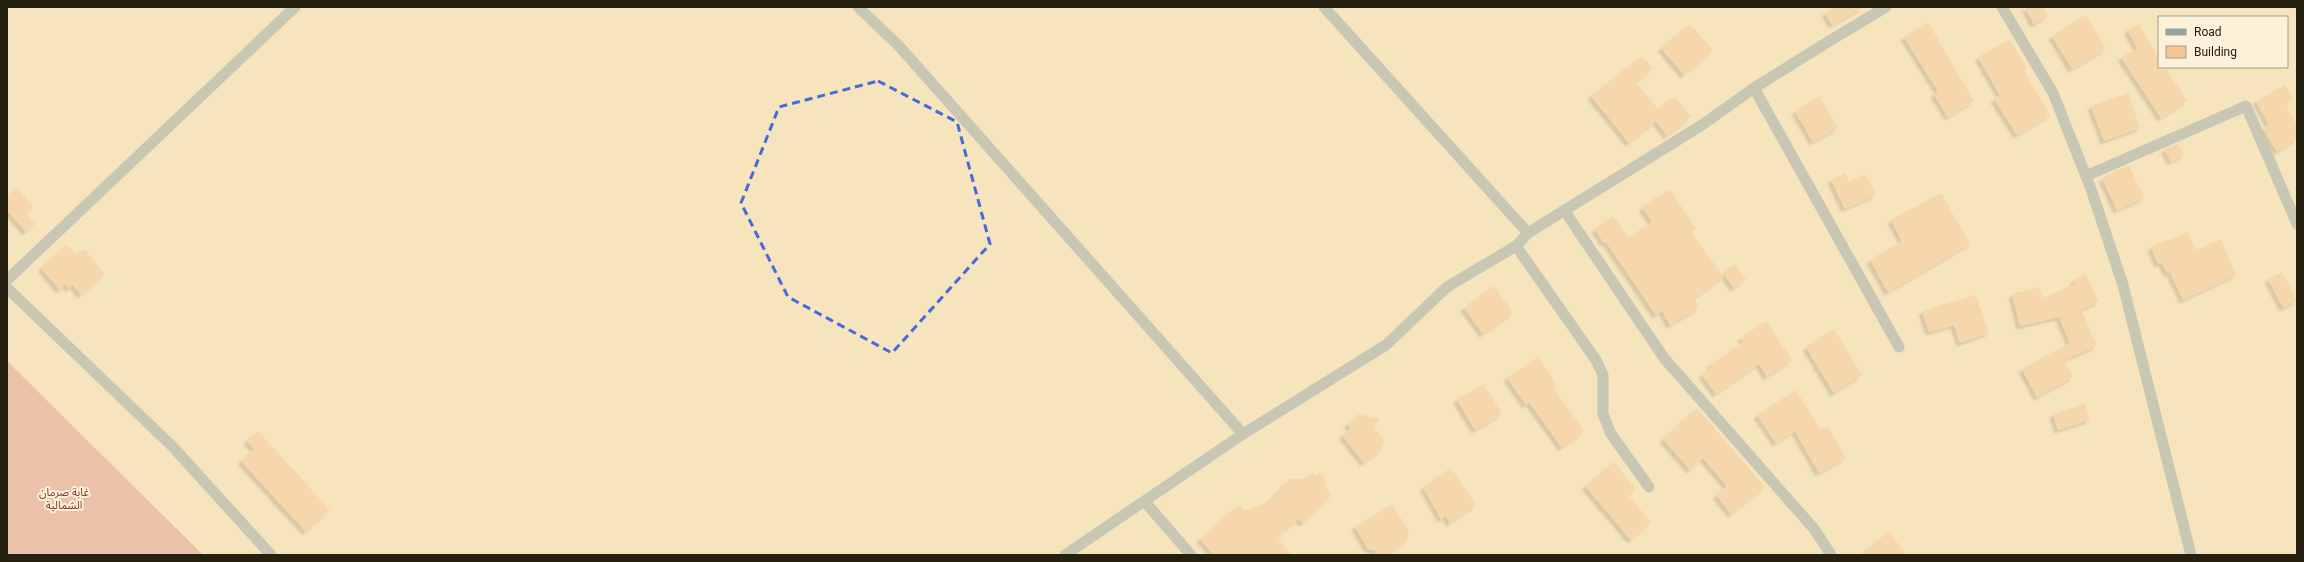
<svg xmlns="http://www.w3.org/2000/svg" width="2304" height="562" viewBox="0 0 2304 562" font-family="Roboto,'Noto Sans Arabic',sans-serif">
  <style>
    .forest { fill: #dd9790 }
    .building { fill: #f7c694; filter: url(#shadow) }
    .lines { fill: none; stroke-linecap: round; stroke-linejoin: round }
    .minor { stroke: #8fa5a8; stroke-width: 11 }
    .marked { fill: none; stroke: #446bdd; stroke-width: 3; stroke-dasharray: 8 5; stroke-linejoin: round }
    .labels { text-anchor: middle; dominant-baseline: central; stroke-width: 4; stroke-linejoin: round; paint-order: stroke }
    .park-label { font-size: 11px; fill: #85322d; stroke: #fcf2da }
  </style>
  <defs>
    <filter id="shadow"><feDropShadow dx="-3.5" dy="3.5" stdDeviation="1" flood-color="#0004"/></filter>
  </defs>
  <rect width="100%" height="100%" fill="#f5e4bd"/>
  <polygon class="forest" points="7,361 203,555 7,555"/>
  <g class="building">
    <polygon points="1836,7 1864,7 1832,25 1825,13"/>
    <polygon points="2025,7 2043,7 2048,16 2034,24"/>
    <polygon points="2086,15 2106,49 2072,69 2052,36"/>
    <polygon points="1928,22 1974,101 1948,117 1934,94 1938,91 1904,37"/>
    <polygon points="1690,24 1713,50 1684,75 1661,48"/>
    <polygon points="2139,24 2153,48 2159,62 2159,67 2165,67 2187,101 2161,118 2121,57 2138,49 2127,30"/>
    <polygon points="2010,39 2027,69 2024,71 2050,115 2017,135 1994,99 2000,95 1978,57"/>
    <polygon points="1642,56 1653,68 1636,83 1658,109 1675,96 1691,117 1667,136 1656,121 1629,143 1591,96"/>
    <polygon points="2285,85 2293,98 2286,103 2289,108 2287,110 2297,125 2297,139 2277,152 2263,128 2269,125 2256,101"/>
    <polygon points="2128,93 2140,128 2104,141 2091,106"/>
    <polygon points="1820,96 1838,128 1813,142 1795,111"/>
    <polygon points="2178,144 2184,155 2171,162 2164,149"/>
    <polygon points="2129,165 2144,198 2117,210 2102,178"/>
    <polygon points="1845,173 1849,182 1865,174 1876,195 1845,209 1831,180"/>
    <polygon points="17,188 33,207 26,213 35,224 26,232 7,210 7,196"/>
    <polygon points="1670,189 1696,229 1691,232 1724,277 1694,298 1699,308 1670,325 1662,311 1656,315 1606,242 1604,243 1595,229 1613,216 1629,238 1652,222 1642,207"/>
    <polygon points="1941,193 1970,244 1888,292 1870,260 1902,241 1891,220"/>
    <polygon points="2188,232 2196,250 2221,239 2236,275 2183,300 2170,272 2167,273 2162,263 2158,264 2151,247"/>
    <polygon points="67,245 76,255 84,249 105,274 81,295 73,285 69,289 66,284 60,290 41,268"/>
    <polygon points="1735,264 1746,279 1734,288 1723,273"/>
    <polygon points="2282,272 2297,301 2283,308 2268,279"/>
    <polygon points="2086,274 2099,302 2081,309 2097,346 2064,360 2073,377 2037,397 2022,369 2070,343 2059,317 2020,326 2012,294 2040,287 2043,298 2075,284 2073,280"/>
    <polygon points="1494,286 1513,313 1483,334 1464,308"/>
    <polygon points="1976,295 1989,333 1960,343 1954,325 1929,332 1922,311"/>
    <polygon points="1766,321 1792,360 1767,377 1759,364 1716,394 1702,375 1712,367 1710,365 1744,342 1741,338"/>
    <polygon points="1834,329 1862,375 1834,393 1806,347"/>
    <polygon points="1538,357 1556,384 1552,386 1584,431 1562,448 1529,402 1526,405 1507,378"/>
    <polygon points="1484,384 1502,414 1475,430 1457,400"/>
    <polygon points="1796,390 1821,430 1828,426 1846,458 1819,473 1795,431 1776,443 1757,415"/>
    <polygon points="2085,404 2090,420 2058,430 2053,414"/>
    <polygon points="1697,408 1765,487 1731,514 1716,495 1727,486 1703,458 1690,470 1663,439"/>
    <polygon points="1359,414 1381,419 1373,426 1385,441 1380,444 1383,448 1364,463 1342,435 1351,429 1347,424"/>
    <polygon points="258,431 330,510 306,532 241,461 254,449 247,441"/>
    <polygon points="1614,462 1636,489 1628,495 1651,522 1631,540 1585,486"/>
    <polygon points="1451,468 1476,505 1450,523 1446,516 1441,519 1423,487"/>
    <polygon points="1313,472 1316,476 1320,473 1326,481 1324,486 1332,494 1303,523 1298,519 1277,538 1292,555 1214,555 1200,539 1239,505 1244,511 1267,503 1290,479 1305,479"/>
    <polygon points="1392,504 1409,531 1407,540 1386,555 1376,555 1375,550 1368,549 1355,527"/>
    <polygon points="1889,532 1907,555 1860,555"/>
  </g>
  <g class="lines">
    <g class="minor">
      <polyline points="858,7 899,46 1243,434"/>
      <polyline points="1324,7 1528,233"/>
      <polyline points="2002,7 2053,93 2091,189 2123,285 2191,555"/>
      <polyline points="1754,88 1899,347"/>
      <polyline points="2086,176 2246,106 2297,224"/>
      <polyline points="1564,210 1664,358 1815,530 1831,555"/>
      <polyline points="1516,246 1596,360 1603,375 1603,414 1611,434 1649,487"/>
      <polyline points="7,280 295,7"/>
      <polyline points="7,288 172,446 271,555"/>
      <polyline points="1145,502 1191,555"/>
      <polyline points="1065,555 1243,434 1386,345 1447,287 1516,246 1528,233 1702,125 1754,88 1831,40 1886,7"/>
    </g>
  </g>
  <path d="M0 0H2304V562H0ZM878,81L957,122L990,244L892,353L788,297L741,203L779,107Z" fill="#f5e4bd" fill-opacity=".55" fill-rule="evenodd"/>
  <path class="marked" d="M878,81L957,122L990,244L892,353L788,297L741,203L779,107Z"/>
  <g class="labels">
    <g class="park-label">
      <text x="64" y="492">غابة صرمان<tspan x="64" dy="13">الشمالية</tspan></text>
    </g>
  </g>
  <rect width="2304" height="562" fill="none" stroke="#262011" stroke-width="16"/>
  <rect x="2158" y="16" width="130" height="52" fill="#fcf2da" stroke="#a69e8a"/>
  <rect x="2166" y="29" width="20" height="6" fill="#8fa5a8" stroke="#a69e8a"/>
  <text x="2194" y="36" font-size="12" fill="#262011">Road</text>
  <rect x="2166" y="46" width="20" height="12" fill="#f7c694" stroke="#a69e8a"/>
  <text x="2194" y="56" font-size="12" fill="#262011">Building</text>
</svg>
